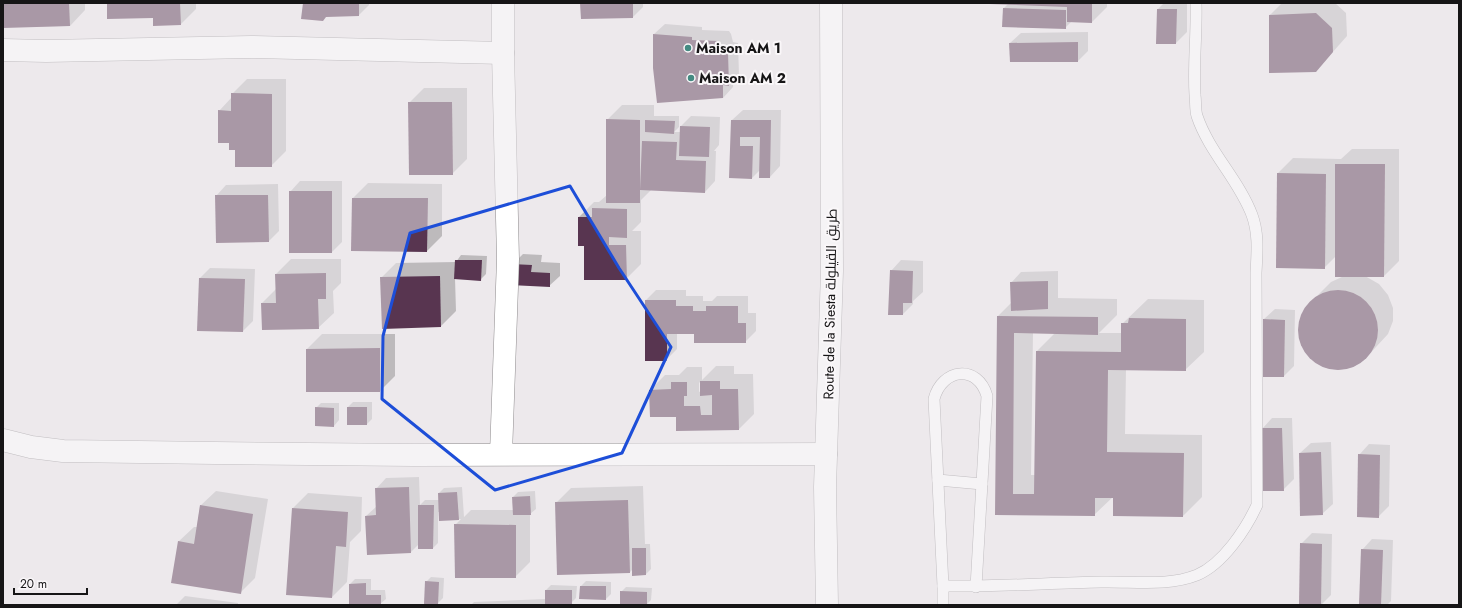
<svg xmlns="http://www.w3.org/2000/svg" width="1462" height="608" viewBox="0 0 1462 608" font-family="Jost,Cairo,sans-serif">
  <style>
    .shadow { fill: #0003; fill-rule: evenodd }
    .building { fill: #583550 }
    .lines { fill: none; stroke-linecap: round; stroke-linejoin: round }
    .service-casing { stroke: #8e8b8d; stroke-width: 12 }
    .minor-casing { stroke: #8e8b8d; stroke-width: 23 }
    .service { stroke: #fff; stroke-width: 11 }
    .minor { stroke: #fff; stroke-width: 22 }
    .marked { fill: none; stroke: #1d4ed8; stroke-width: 3; stroke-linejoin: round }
    .poi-dot { fill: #448a82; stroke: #faf7f9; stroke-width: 1.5 }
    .labels { text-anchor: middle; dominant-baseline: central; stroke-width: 4; stroke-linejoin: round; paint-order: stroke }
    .poi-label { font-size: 14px; font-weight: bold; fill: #161516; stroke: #faf7f9; text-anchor: start }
    .street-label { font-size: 14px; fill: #161516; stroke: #faf7f9 }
  </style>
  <rect width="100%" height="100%" fill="#ede9ec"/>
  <g class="shadow">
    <polygon points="3,3 85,3 85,10 70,26 3,27"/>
    <polygon points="108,3 196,3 196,9 181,24"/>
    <polygon points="304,3 369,3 369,5 359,15"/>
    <polygon points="581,3 643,3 643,7 633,17"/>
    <polygon points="979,3 1107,3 1107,7 1092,22 1072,21 1065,28 1004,8 1008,4"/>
    <polygon points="1164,3 1187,3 1187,32 1176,43 1157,43 1158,9"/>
    <polygon points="1282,3 1335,3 1346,13 1347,36 1316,71 1270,15"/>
    <polygon points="665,24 702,27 702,30 729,31 731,34 733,42 738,43 739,75 733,80 733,87 723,98 654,34"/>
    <polygon points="1088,32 1088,51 1078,61 1010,43 1021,33"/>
    <polygon points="247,79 286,79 286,151 271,166 236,149 219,111 232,97 232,94"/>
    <polygon points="424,88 467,88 467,159 452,174 409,103"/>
    <polygon points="622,105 654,105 654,116 679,116 679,127 674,132 681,132 681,126 691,116 720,117 719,145 714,151 716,151 715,181 705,192 652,189 641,200 641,222 632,231 641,231 641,264 626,279 585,245 579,217 594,202 599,202 607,195 607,120"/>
    <polygon points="743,110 781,110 780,166 770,177 761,169 752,178 730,177 732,120"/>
    <polygon points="1352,149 1399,149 1399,261 1384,276 1365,276 1379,284 1388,295 1393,308 1393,321 1388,334 1364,360 1353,367 1339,370 1326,368 1314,361 1305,352 1300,341 1299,329 1301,317 1307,306 1331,282 1344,276 1336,256 1324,268 1278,173 1293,158 1341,159"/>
    <polygon points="300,181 342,181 342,242 332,252 290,192"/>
    <polygon points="368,183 442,184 442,236 427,251 353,198"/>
    <polygon points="278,184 279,231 269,241 216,196 226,185"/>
    <polygon points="523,254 542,255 541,262 560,263 560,276 549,286 512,265"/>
    <polygon points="461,255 487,256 486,274 481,279 455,278 456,311 441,326 381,278 396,263 456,262"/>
    <polygon points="291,259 341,259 341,283 333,291 334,313 318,328 262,303 276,289 276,274"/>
    <polygon points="901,260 923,261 923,292 913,301 913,304 903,314 891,271"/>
    <polygon points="210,268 255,269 253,321 243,331 198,330 200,278"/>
    <path d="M1058,271V298L1117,299V315L1099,333H1122V324L1148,299L1204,300V352L1185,370L1126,369L1125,434L1202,435V497L1183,516L1114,496L1094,515L996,514L998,316L1011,303V283L1021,272ZM1033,333H1055L1037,351L1036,475H1031Z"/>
    <polygon points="656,290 686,290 686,296 703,296 703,301 712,301 717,296 748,296 748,313 756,313 756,331 745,342 695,333 677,333 677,349 666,360 646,300"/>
    <polygon points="1275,309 1295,310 1294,366 1284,376 1264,319"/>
    <polygon points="322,334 395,334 395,376 380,391 307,349"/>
    <path d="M716,366H734V374H753L754,414L739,429L677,416L650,390L665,375H679L687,367H702V380ZM701,381V391L699,392V383Z"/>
    <polygon points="353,402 372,402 372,419 367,424 348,424 348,407"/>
    <polygon points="321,403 339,403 339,420 334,426 316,425 316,408"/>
    <polygon points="1272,418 1292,418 1294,479 1283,490 1262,429"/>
    <polygon points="1331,442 1333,504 1322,514 1300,453 1311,443"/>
    <polygon points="1369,444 1390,445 1389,506 1378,517 1359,455"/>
    <polygon points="419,477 420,505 425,500 439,500 439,493 444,488 462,487 464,517 471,510 514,510 513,497 518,492 535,491 536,509 530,514 530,562 515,577 455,525 461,519 440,520 440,512 438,512 438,543 433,548 419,544 411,552 366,516 377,506 376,489 386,478"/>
    <polygon points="643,486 645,544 650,544 651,569 646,574 633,569 630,572 556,503 571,488"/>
    <polygon points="216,491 268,499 255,578 240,593 178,542 194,527 197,527 200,506"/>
    <polygon points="308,493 362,497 361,531 350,542 347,582 332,597 293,508"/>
    <polygon points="1312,533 1332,534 1331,595 1321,605 1300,605 1301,544"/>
    <polygon points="1372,539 1393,540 1391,601 1387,605 1360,605 1362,550"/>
    <polygon points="431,577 444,578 443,598 438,603 426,582"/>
    <polygon points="355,579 371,579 371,590 385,590 386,599 380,604 350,604 350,584"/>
    <polygon points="586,581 611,582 611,594 606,599 581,586"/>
    <polygon points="551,585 577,586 576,598 571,603 545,603 545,605 471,605 474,602 546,599 546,590"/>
    <polygon points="626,587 652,588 651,600 646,605 621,592"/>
    <polygon points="185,596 238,603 238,605 176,605"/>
    <polygon points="278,604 348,604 348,605 277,605"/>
  </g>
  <g class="building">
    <polygon points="3,3 69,3 70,26 3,28"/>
    <polygon points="107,3 180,3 181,25 153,26 153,18 107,19"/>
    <polygon points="303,3 359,3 359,16 326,17 323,21 301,19"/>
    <polygon points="580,3 633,3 633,18 581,19"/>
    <polygon points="989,3 1092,3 1092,23 1067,22 1067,7 989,4"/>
    <polygon points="1003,8 1066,10 1066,29 1002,27"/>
    <polygon points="1157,9 1177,9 1176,44 1156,44"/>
    <polygon points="1316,13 1332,28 1333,52 1316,72 1269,73 1269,15"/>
    <polygon points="653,34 692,37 692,40 718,41 721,44 722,53 728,53 729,86 723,85 723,98 657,103 653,68"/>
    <polygon points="1078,42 1078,62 1010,62 1009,43"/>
    <polygon points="231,93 272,94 272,167 235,167 235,150 229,150 229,143 218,143 218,110 231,111"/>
    <polygon points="408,102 452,102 453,175 409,175"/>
    <polygon points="606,119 640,120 640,203 606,203"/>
    <polygon points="645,120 675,121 674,134 645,132"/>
    <polygon points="731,120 771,120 770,178 759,178 760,137 740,137 740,146 753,146 752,179 729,178"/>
    <polygon points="680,126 710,127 709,157 679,156"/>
    <polygon points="642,141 677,142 676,160 706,161 705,193 640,190"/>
    <polygon points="1335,164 1385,164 1384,277 1335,277"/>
    <polygon points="1277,173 1326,174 1325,269 1276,268"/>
    <rect x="289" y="191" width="43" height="62"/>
    <polygon points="215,195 268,195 269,242 216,243"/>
    <polygon points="352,198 428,198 427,252 351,251"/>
    <polygon points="592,208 627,209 627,238 609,237 609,245 626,245 627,280 584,280 584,246 578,246 578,217 592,217"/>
    <polygon points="455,260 482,260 481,281 454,279"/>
    <polygon points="511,264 532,265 531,272 550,273 550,287 510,285"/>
    <polygon points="890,270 913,271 912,303 903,303 903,315 888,315"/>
    <polygon points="326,273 326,299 318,299 319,329 262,330 261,303 276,303 275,274"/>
    <polygon points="440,276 441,327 382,329 380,277"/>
    <polygon points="199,278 245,279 243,332 197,331"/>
    <polygon points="1048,281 1048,309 1011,311 1010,282"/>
    <circle cx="1338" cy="330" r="40"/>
    <polygon points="645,300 676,300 676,306 693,306 693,311 706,311 706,306 738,306 738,323 746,323 746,343 694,343 694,334 667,334 667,361 645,361"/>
    <polygon points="997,316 1098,317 1098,335 1014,333 1013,494 1034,494 1036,351 1121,352 1121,323 1128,323 1129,318 1186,319 1186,371 1108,370 1107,452 1184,453 1183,517 1113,516 1113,498 1095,498 1095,516 995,515"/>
    <polygon points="1263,319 1285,320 1284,377 1263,377"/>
    <polygon points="380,348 380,392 306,392 306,349"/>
    <polygon points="700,381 720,381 720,389 738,389 739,430 676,431 676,417 650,417 649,390 671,389 671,382 687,382 687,396 684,396 684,406 700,406 701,415 712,415 712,395 700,396"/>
    <polygon points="315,407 334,408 334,427 315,426"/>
    <rect x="347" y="407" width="20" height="18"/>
    <polygon points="1261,428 1282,428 1284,491 1262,491"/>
    <polygon points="1321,452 1323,515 1300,516 1299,453"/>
    <polygon points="1358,454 1380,455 1379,518 1357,517"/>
    <polygon points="409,487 411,553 367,555 365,516 376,515 375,488"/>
    <polygon points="457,492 459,520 439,521 438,493"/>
    <polygon points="530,496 531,515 513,515 512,497"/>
    <polygon points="628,500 630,573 557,575 555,502"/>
    <polygon points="200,505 253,514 241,594 171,583 178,541 194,544"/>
    <polygon points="418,505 434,505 433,549 418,549"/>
    <polygon points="292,508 348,512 346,547 336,546 332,598 286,595"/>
    <polygon points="454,524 516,525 516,578 455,578"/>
    <polygon points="1300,543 1322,544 1321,605 1299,605"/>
    <polygon points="632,548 646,548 646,575 632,576"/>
    <polygon points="1361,549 1383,550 1381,605 1359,605"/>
    <polygon points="425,581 439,582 438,604 424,604"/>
    <polygon points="366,583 366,595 381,595 381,605 349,605 349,584"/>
    <polygon points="580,586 606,586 606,600 579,599"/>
    <rect x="545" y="590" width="27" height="14"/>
    <polygon points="620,591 647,592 647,605 620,605"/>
  </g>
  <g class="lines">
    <g class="service-casing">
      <g id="service">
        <polyline points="938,480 982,484"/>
        <path d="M943,586C996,587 1048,583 1101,582C1132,581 1167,587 1197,575C1223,564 1246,529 1257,505L1256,273C1257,253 1259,234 1252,215C1239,180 1209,152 1197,116C1195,110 1196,102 1195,95C1193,64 1197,34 1196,3"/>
        <path d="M943,605V586L934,399C942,368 978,364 987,396L976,587"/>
      </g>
    </g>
    <g class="minor-casing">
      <g id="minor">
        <polyline points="3,50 46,51 251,47 503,53"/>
        <polyline points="3,440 31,447 63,451 215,453 414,455 826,454"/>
        <polyline points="501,454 508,259 503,53 503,3"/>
        <polyline points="827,605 825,487 832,271 831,3"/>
      </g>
    </g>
    <use href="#service" class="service"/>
    <use href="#minor" class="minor"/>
  </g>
  <path d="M0 0H1462V608H0ZM570,186L619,268L671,347L622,453L495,490L382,399L383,336L410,233Z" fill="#ede9ec" fill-opacity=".55" fill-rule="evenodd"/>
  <path class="marked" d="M570,186L619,268L671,347L622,453L495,490L382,399L383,336L410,233Z"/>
  <g class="poi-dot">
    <circle cx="688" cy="48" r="4"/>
    <circle cx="691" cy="78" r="4"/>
  </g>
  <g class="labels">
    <g class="poi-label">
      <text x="696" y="48">Maison AM 1</text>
      <text x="699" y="78">Maison AM 2</text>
    </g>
    <g class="street-label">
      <text transform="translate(830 304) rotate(-89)">Route de la Siesta طريق القيلولة</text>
    </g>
  </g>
  <rect width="1462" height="608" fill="none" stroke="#161516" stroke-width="8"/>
  <path d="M14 588v6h73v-6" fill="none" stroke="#161516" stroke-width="2"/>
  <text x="20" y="588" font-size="12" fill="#161516" stroke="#faf7f9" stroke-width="3" paint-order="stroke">20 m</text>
</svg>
